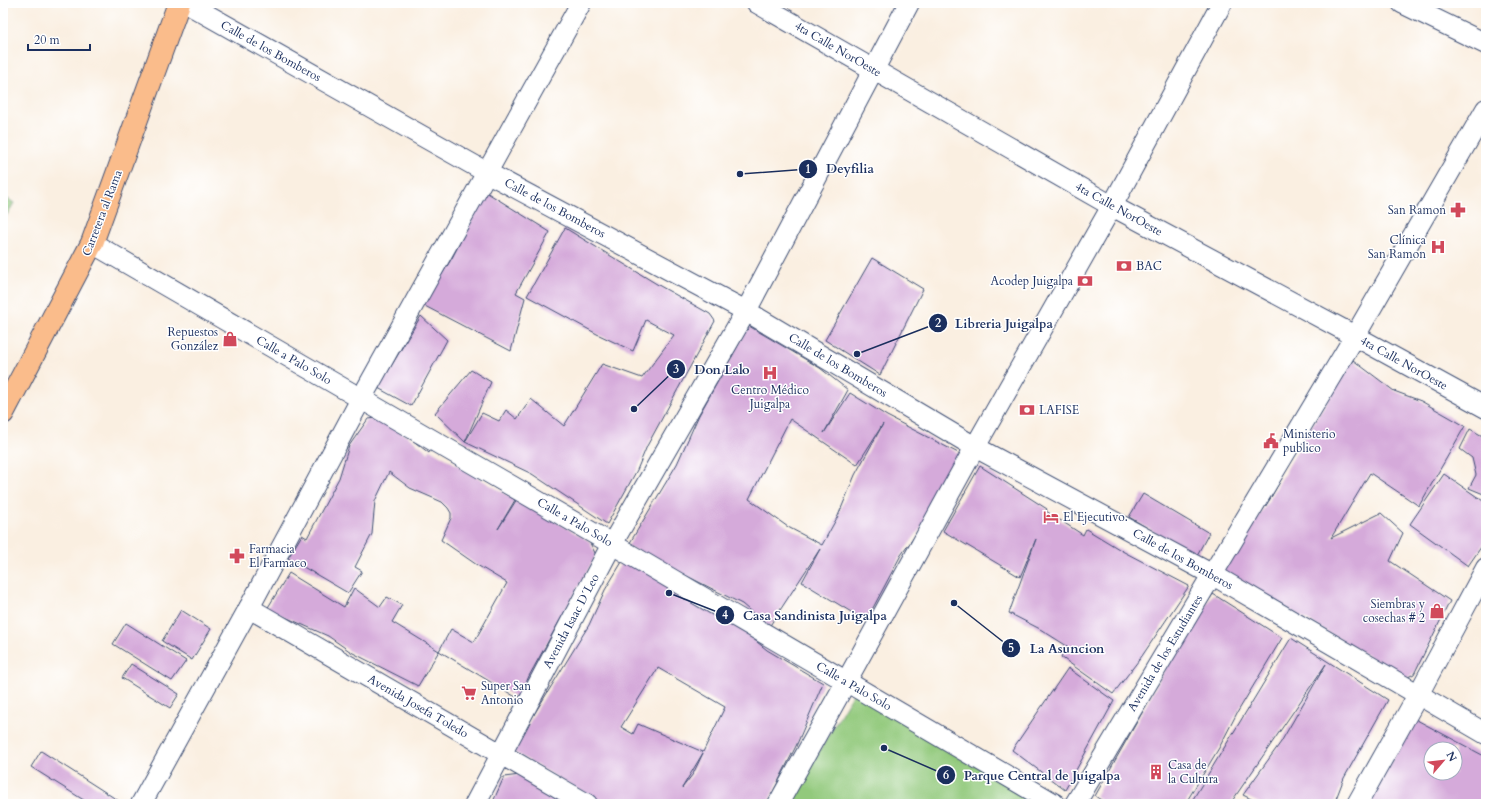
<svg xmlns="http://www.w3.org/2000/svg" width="1489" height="807" viewBox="0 0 1489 807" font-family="Cardo,serif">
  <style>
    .green { fill: #92c97c; stroke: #567c6d }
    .building { fill: #d5aada; fill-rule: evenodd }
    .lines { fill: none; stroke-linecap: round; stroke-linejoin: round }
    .street-casing { stroke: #3c4c72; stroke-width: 22 }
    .highway-casing { stroke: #3c4c72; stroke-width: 24 }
    .street { stroke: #fff; stroke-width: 20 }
    .highway { stroke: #fabc8b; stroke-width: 22 }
    .labels { text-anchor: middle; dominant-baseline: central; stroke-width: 3; stroke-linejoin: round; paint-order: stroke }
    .street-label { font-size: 12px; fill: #1b2f5e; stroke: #fff }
    .poi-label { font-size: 12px; fill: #1b2f5e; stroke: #fff; text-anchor: start }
    .leader { fill: none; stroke: #1b2f5e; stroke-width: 1.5 }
    .callout-dot { fill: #1b2f5e; stroke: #fff; stroke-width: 1.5 }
    .mark-label { font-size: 12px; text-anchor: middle; font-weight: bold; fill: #fff }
    .callout-label { font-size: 13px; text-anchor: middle; font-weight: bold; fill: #1b2f5e; stroke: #fff; stroke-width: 3; stroke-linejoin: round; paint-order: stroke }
  </style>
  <rect width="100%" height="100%" fill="#fff"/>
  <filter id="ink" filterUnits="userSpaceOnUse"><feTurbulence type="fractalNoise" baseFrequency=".025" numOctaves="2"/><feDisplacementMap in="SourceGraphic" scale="8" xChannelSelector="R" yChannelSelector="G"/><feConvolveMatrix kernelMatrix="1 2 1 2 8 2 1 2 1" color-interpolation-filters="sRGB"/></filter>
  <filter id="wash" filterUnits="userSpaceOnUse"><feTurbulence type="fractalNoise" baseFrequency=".012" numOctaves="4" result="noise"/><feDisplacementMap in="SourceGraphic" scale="16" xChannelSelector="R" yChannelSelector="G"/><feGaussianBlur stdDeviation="0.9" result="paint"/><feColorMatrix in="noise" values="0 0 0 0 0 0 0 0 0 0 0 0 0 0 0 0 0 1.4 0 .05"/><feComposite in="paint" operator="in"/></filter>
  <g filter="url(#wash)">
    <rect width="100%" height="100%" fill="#faefe1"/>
    <g class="green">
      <polygon points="3,196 14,203 3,221"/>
      <polygon points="854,692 1041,804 788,804"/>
    </g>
    <g id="blocks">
      <g class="building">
        <polygon points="486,192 550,232 516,293 525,298 511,351 423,305 452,258"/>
        <polygon points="565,228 660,286 710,314 715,321 647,446 637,470 607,524 532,474 465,442 482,413 499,421 506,410 517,419 531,399 564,426 602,364 642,378 674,335 646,320 633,351 597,334 527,296"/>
        <polygon points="872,258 923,289 880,375 825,340"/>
        <polygon points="421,316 447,340 411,406 378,388"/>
        <path d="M749,326L820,368L848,390L824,433L850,393L887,416L962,455L929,517L901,555L866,621L802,582L820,549L769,627L742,604L628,546L677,464L699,415ZM790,419L857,465L883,424L855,475L838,516L822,545L788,527L749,499Z"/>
        <polygon points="1353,360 1394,391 1421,401 1465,426 1419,506 1370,473 1331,538 1381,513 1403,533 1390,561 1450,601 1414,674 1406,678 1223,571 1270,499 1308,432"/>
        <polygon points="471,370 491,382 465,442 435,413"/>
        <polygon points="378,418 407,436 429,453 430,449 515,500 498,529 517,499 589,541 596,555 529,676 519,699 439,651 451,629 474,642 507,583 477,565 441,540 451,518 451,513 448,508 442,502 410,488 389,472 375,501 372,534 355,567 362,571 348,593 288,558 302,535 307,538 339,478 349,446 368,419"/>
        <polygon points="1470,429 1486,438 1486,495 1469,488 1476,475 1472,458 1460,449"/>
        <polygon points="980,466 1047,509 1046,511 1083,535 1086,529 1124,552 1189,586 1142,656 1113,694 1061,657 1067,646 1040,629 1009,613 1036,539 1020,577 943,531"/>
        <polygon points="1444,474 1486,503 1486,540 1468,566 1410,524"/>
        <polygon points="1143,494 1209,533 1196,557 1129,517"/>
        <path d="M625,557L726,617L767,650L823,683L797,744L767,804H603L514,752L533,716L589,625L605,590ZM658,668L725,707L703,752L638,724L633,734L621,727ZM703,753L693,774L682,788Z"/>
        <polygon points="289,573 344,607 354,588 380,607 387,597 402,605 392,622 439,651 418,686 351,652 328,636 267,609"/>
        <polygon points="1213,594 1282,638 1237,713 1219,748 1185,804 1107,804 1095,796 1147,704 1167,665"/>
        <polygon points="181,610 211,629 192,660 162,641"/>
        <polygon points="126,623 186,661 172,681 113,644"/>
        <polygon points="1291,638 1388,700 1344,778 1334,804 1261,804 1243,795 1281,742 1326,664 1230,804 1190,804"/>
        <polygon points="131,664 179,694 170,708 122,678"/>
        <polygon points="1068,668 1114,701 1065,790 1012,750"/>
        <path d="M1415,719L1486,757V794L1480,804H1367ZM1431,749H1455V773H1431Z"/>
        <polygon points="41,751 122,803 122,804 90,804 31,767"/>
        <polygon points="520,775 561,801 564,804 492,804 504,777"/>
      </g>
    </g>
  </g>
  <g filter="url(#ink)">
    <use href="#blocks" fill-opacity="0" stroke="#3c4c72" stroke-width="1"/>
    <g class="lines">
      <g class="street-casing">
        <g id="street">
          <polyline points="186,3 486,172 746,311 975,447 1213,575 1486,734"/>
          <polyline points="757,3 1112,206 1355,336 1486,408"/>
          <polyline points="1402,3 1486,44"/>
          <polyline points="92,243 612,544 1055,804"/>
          <polyline points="249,608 587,804"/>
          <polyline points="141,804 249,608 361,399 581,3"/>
          <polyline points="475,804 612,544 746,311 909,3"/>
          <polyline points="778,804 846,682 975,447 1112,206 1222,3"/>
          <polyline points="1075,804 1355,336 1486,109"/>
          <polyline points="1357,804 1418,695 1486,568"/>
        </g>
      </g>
      <g class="highway-casing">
        <polyline id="highway" points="3,413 92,243 179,3"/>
      </g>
      <use href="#street" class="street"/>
      <use href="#highway" class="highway"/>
    </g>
  </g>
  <defs>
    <g id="pharmacy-bare" transform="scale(1.2)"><path d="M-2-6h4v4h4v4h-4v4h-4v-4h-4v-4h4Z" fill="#d1495b" stroke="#fff" stroke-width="2.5" paint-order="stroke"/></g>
    <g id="hospital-bare" transform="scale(1.2)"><path d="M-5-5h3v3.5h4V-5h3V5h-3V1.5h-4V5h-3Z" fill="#d1495b" stroke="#fff" stroke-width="2.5" paint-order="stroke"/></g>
    <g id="bank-bare" transform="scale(1.2)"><path d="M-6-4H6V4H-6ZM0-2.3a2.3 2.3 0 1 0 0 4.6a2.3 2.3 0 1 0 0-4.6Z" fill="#d1495b" stroke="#fff" stroke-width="2.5" paint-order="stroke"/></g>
    <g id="shop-bare" transform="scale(1.2)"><path d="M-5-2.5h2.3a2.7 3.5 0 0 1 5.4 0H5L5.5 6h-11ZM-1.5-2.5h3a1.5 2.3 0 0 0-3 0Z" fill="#d1495b" stroke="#fff" stroke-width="2.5" paint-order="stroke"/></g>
    <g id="civic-bare" transform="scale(1.2)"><path d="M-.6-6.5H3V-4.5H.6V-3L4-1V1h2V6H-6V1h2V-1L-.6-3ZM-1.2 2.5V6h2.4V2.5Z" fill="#d1495b" stroke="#fff" stroke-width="2.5" paint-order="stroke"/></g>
    <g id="hotel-bare" transform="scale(1.2)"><path d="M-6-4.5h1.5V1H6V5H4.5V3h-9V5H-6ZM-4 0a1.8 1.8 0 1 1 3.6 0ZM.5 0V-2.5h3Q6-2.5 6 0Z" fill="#d1495b" stroke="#fff" stroke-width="2.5" paint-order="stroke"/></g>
    <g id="supermarket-bare" transform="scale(1.2)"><path d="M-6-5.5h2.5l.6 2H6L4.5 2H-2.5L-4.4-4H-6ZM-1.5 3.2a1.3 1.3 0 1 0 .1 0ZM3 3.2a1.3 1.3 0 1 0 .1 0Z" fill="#d1495b" stroke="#fff" stroke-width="2.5" paint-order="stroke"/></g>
    <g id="building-bare" transform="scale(1.2)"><path d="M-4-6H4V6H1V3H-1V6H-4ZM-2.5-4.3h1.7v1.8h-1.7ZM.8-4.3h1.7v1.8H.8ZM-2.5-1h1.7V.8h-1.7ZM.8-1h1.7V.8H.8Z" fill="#d1495b" stroke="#fff" stroke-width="2.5" paint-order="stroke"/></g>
  </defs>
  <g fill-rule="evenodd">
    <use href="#pharmacy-bare" x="1458" y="210"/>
    <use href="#hospital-bare" x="1438" y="247"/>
    <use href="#bank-bare" x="1124" y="266"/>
    <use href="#bank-bare" x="1085" y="281"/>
    <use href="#shop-bare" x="230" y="339"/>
    <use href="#hospital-bare" x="770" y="373"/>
    <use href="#bank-bare" x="1027" y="410"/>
    <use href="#civic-bare" x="1271" y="441"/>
    <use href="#hotel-bare" x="1051" y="517"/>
    <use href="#pharmacy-bare" x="237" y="556"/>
    <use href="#shop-bare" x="1437" y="611"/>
    <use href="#supermarket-bare" x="469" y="693"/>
    <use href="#building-bare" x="1156" y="772"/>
  </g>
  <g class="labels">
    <g class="street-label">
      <text transform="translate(838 49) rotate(30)">4ta Calle NorOeste</text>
      <text transform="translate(271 51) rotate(29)">Calle de los Bomberos</text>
      <text transform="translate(555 208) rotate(28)">Calle de los Bomberos</text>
      <text transform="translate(1119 209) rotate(29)">4ta Calle NorOeste</text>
      <text transform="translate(102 213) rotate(-69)">Carretera al Rama</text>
      <text transform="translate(294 360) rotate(30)">Calle a Palo Solo</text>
      <text transform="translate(1404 363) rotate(29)">4ta Calle NorOeste</text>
      <text transform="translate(838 365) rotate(31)">Calle de los Bomberos</text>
      <text transform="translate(575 522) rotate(30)">Calle a Palo Solo</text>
      <text transform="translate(1183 559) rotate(29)">Calle de los Bomberos</text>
      <text transform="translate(571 621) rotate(-62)">Avenida Isaac D´Leo</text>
      <text transform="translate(1165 653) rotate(-59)">Avenida de los Estudiantes</text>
      <text transform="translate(854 686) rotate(30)">Calle a Palo Solo</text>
      <text transform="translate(418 706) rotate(30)">Avenida Josefa Toledo</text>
    </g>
    <g class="poi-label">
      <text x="1446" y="210" text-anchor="end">San Ramon</text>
      <text x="1426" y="240" text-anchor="end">Clínica<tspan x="1426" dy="14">San Ramon</tspan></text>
      <text x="1136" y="266">BAC</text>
      <text x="1073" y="281" text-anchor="end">Acodep Juigalpa</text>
      <text x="218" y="332" text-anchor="end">Repuestos<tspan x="218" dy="14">González</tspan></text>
      <text x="770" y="390" text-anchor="middle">Centro Médico<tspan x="770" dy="14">Juigalpa</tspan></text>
      <text x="1039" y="410">LAFISE</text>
      <text x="1283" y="434">Ministerio<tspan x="1283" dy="14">publico</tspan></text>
      <text x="1063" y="517">El Ejecutivo.</text>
      <text x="249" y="549">Farmacia<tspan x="249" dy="14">El Farmaco</tspan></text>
      <text x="1425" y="604" text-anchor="end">Siembras y<tspan x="1425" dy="14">cosechas # 2</tspan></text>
      <text x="481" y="686">Super San<tspan x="481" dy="14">Antonio</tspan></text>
      <text x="1168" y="765">Casa de<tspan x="1168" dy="14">la Cultura</tspan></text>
    </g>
  </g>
  <path class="leader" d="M740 174L808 169M857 354L938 323M634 409L676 369M669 593L725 615M954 603L1011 648M884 748L946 775"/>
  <g class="callout-dot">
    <circle cx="740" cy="174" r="4"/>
    <circle cx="857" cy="354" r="4"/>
    <circle cx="634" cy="409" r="4"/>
    <circle cx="669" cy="593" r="4"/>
    <circle cx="954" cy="603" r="4"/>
    <circle cx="884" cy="748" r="4"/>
    <circle cx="808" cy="169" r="10"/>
    <circle cx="938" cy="323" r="10"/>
    <circle cx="676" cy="369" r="10"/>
    <circle cx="725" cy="615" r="10"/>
    <circle cx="1011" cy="648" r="10"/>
    <circle cx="946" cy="775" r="10"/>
  </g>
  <g class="mark-label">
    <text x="808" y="173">1</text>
    <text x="938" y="327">2</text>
    <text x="676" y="373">3</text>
    <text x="725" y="619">4</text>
    <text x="1011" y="652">5</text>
    <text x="946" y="779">6</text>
  </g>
  <g class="callout-label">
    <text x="850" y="173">Deyfilia</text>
    <text x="1004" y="328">Libreria Juigalpa</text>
    <text x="722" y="374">Don Lalo</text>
    <text x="815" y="620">Casa Sandinista Juigalpa</text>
    <text x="1067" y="653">La Asuncion</text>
    <text x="1042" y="780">Parque Central de Juigalpa</text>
  </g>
  <rect width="1489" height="807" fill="none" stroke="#fff" stroke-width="16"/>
  <g transform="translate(1443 761) rotate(62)"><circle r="19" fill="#ffffff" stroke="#a4acbf"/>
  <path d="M0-3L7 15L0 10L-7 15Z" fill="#d1495b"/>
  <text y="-6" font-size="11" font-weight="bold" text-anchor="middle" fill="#1b2f5e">N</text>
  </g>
  <path d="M28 44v6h62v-6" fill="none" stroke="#1b2f5e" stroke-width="2"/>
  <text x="34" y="44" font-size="12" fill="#1b2f5e" stroke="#ffffff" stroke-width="3" paint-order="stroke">20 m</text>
</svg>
